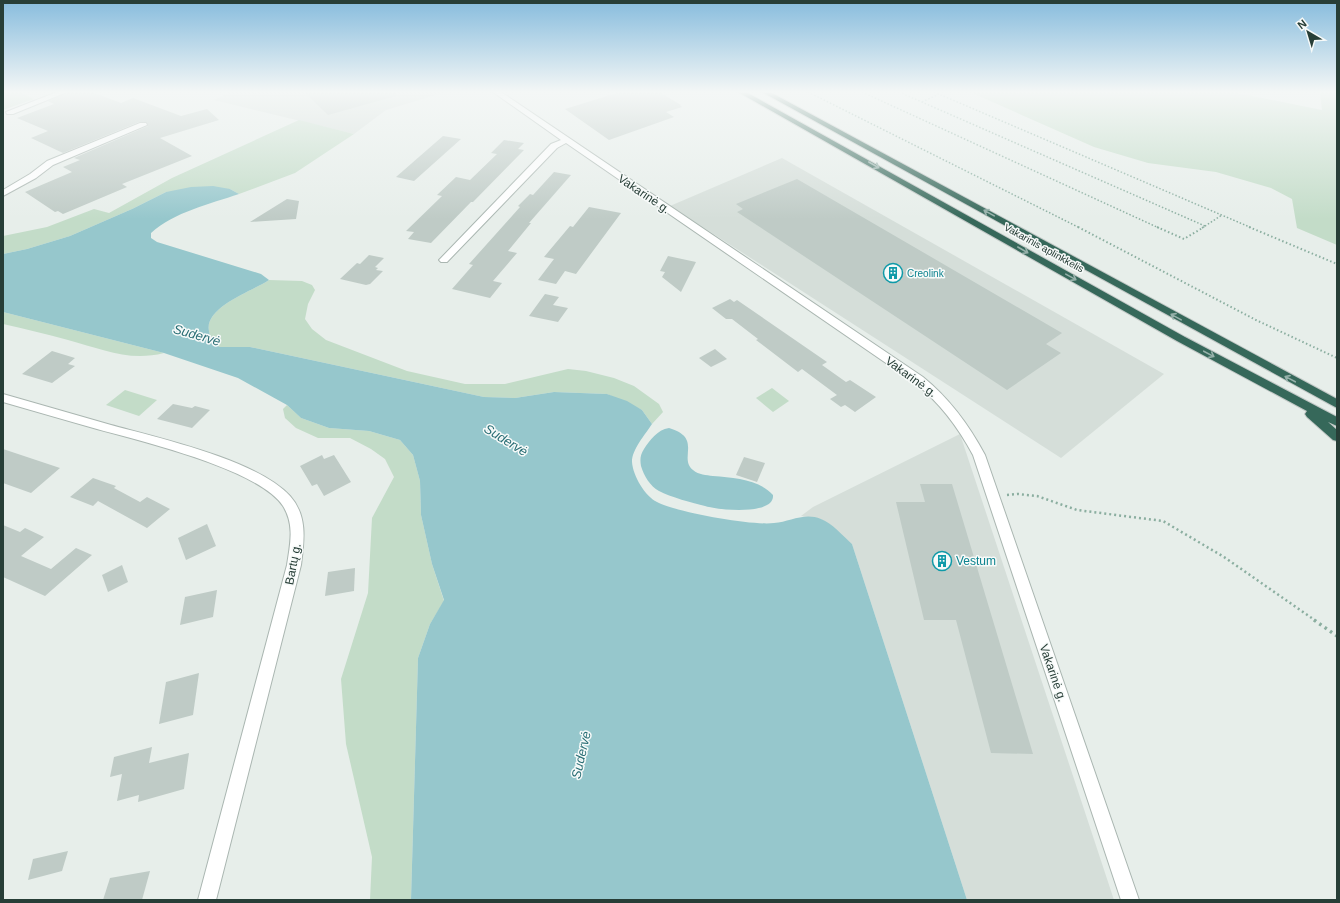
<svg xmlns="http://www.w3.org/2000/svg" width="1340" height="903" viewBox="0 0 1340 903" font-family="Helvetica,sans-serif">
  <style>
    .built { fill: #d5ded9 }
    .green { fill: #c3dcc8 }
    .water { fill: #96c7cc }
    .building { fill: #bfcbc6 }
    .lines { fill: none; stroke-linecap: round; stroke-linejoin: round }
    .minor-casing { stroke: #aab6b1; stroke-width: 2 }
    .highway-casing { stroke: #c3c9c7; stroke-width: 2 }
    .path-far3 { stroke: #8baea0; stroke-width: 1.5; stroke-dasharray: 1.5 2; stroke-linecap: butt }
    .path-far2 { stroke: #8baea0; stroke-width: 2; stroke-dasharray: 1.5 2.5; stroke-linecap: butt }
    .path-far1 { stroke: #8baea0; stroke-width: 2.5; stroke-dasharray: 2 3; stroke-linecap: butt }
    .path { stroke: #8baea0; stroke-width: 3.5; stroke-dasharray: 2.5 4; stroke-linecap: butt }
    .minor { fill: #fff; fill-rule: evenodd }
    .highway { fill: #36685a; fill-rule: evenodd }
    .oneway { stroke: #96b1aa }
    .labels { text-anchor: middle; dominant-baseline: central; stroke-width: 3; stroke-linejoin: round; paint-order: stroke }
    .far-street-label { font-size: 10px; fill: #273e37; stroke: #f7faf9 }
    .far-culture-label { font-size: 10px; fill: #0d838f; stroke: #f7faf9; text-anchor: start }
    .street-label { font-size: 12px; fill: #273e37; stroke: #f7faf9 }
    .culture-label { font-size: 12px; fill: #0d838f; stroke: #f7faf9; text-anchor: start }
    .water-label { font-size: 13px; font-style: italic; fill: #286d74; stroke: #f7faf9 }
  </style>
  <rect width="100%" height="100%" fill="#e7eeea"/>
  <g class="built">
    <polygon points="230,92 446,92 386,110 354,134 214,100"/>
    <polygon points="782,158 1164,374 1061,458 670,206"/>
    <polygon points="960,434 1114,900 967,900 852,544 821,519 801,516 813,507"/>
  </g>
  <g class="green">
    <polygon points="3,92 19,92 34,99 3,110"/>
    <polygon points="970,92 1232,92 1322,110 1320,92 1337,92 1337,245 1297,228 1292,199 1271,188 1216,172 1148,163 1094,147"/>
    <polygon points="299,120 354,134 295,173 239,194 230,189 166,192 132,209 70,236 27,249 3,254 3,236 47,227 94,209 109,213 172,178"/>
    <path d="M269,280L302,281L312,285L315,290L308,304L305,319L312,329L326,340L407,371L465,384H505L568,369L586,371L614,378L634,386L659,404L663,412L652,424L642,410L607,394L554,392L515,398L484,397L250,347H219C216,342 209,336 209,331C204,307 253,291 269,280Z"/>
    <path d="M3,312L164,353C129,362 102,349 68,340C47,334 25,329 3,324Z"/>
    <polygon points="772,388 789,401 773,412 756,398"/>
    <polygon points="125,390 157,400 139,416 106,405"/>
    <polygon points="287,405 301,418 329,428 369,431 400,440 413,455 420,481 421,515 432,564 444,601 430,624 418,658 411,900 370,900 372,857 346,744 341,679 368,593 372,518 394,477 385,459 371,449 350,438 318,438 296,428 285,418 283,409"/>
  </g>
  <g class="water">
    <path d="M213,186L230,189L239,194C210,204 174,212 151,233V238L157,242L261,274L269,280C253,291 204,307 209,331C209,336 216,342 219,347H250L484,397L515,398L554,392L607,394L627,401L642,410L652,424C645,435 632,449 632,462C633,476 645,496 657,502C676,512 752,526 774,523C790,522 804,512 821,519C832,523 843,536 852,544L967,900H411L418,658L430,624L444,600L432,564L421,515L420,481L413,455L400,440L369,431L329,428L301,418L287,405L238,378L164,353L3,312V254L27,249L70,236L132,209L166,192L191,187Z"/>
    <path d="M669,428C703,438 678,458 693,470C699,475 706,475 713,476C735,478 758,479 773,495C775,516 717,510 705,506C693,503 670,497 659,491C650,486 644,476 641,466C640,460 640,455 644,449C650,440 657,430 669,428Z"/>
  </g>
  <g class="building">
    <polygon points="68,92 92,92 121,103 133,98 181,116 207,109 219,120 160,138 192,156 122,184 127,187 63,214 58,211 55,212 25,192 72,172 63,167 80,160 74,158 148,126 146,122 139,122 63,153 31,138 48,131 17,118 54,104 48,101"/>
    <polygon points="304,92 396,92 396,96 328,115"/>
    <polygon points="620,92 659,92 681,105 680,105 682,107 666,112 674,117 609,140 565,109"/>
    <polygon points="443,136 461,139 414,181 396,177"/>
    <polygon points="504,140 524,143 518,149 524,150 473,202 471,202 431,243 408,239 414,232 406,231 442,196 437,195 456,177 470,180 497,154 491,153"/>
    <polygon points="554,172 571,175 529,223 531,223 508,251 517,253 493,281 502,283 490,298 452,289 473,265 469,264 520,207 518,206 530,194 533,195"/>
    <polygon points="797,179 1062,333 1046,344 1061,353 1007,390 737,212 743,209 736,204"/>
    <polygon points="287,199 299,201 296,219 250,222"/>
    <polygon points="589,207 621,213 576,274 565,271 556,284 538,280 554,259 544,257 570,226 573,227"/>
    <polygon points="369,255 384,258 375,267 378,268 376,270 383,271 370,284 366,285 340,279 357,263 360,264"/>
    <polygon points="668,256 696,262 681,292 662,277 665,272 660,271"/>
    <polygon points="545,294 559,297 553,305 568,308 558,322 529,316"/>
    <polygon points="730,299 734,302 737,300 827,362 822,365 846,382 850,380 876,397 855,412 845,405 841,407 830,399 837,395 802,369 798,372 756,340 758,339 732,319 726,319 712,308"/>
    <polygon points="715,349 727,359 711,367 699,358"/>
    <polygon points="52,351 75,358 68,364 75,366 52,383 22,374"/>
    <polygon points="173,404 192,408 195,406 210,410 192,428 157,419"/>
    <polygon points="3,449 60,468 31,493 3,483"/>
    <polygon points="322,455 324,459 334,455 351,482 324,496 317,484 312,486 300,466"/>
    <polygon points="744,457 765,463 757,482 736,475"/>
    <polygon points="93,478 116,486 114,488 140,502 147,497 170,509 147,528 98,501 93,506 70,497"/>
    <polygon points="920,484 952,484 1033,754 991,753 956,620 924,620 896,502 925,502"/>
    <polygon points="207,524 216,546 186,560 178,538"/>
    <polygon points="3,525 20,532 25,528 44,537 21,556 51,569 76,548 92,555 45,596 3,577"/>
    <polygon points="122,565 128,582 108,592 102,575"/>
    <polygon points="355,568 354,591 325,596 328,572"/>
    <polygon points="217,590 213,617 180,625 185,597"/>
    <polygon points="199,673 193,715 159,724 166,682"/>
    <polygon points="152,747 149,763 189,753 184,789 138,802 139,795 117,801 122,774 110,777 114,757"/>
    <polygon points="68,851 62,871 28,880 33,859"/>
    <polygon points="150,871 142,900 103,900 110,878"/>
  </g>
  <g class="lines">
    <g class="minor-casing">
      <g id="minor">
        <polygon points="57,92 67,92 13,114 7,114 6,112"/>
        <path d="M493,92H501L923,377C950,399 969,425 985,455L1139,900H1121L973,455C958,427 940,403 915,383L566,143L557,148L447,262H441L439,260L441,258L551,144L561,140Z"/>
        <polygon points="140,123 146,123 147,125 53,165 36,178 3,196 3,190 30,174 47,161"/>
        <path d="M3,394C39,404 75,415 111,425C159,438 257,460 290,496C308,516 304,541 301,565L216,900H198L287,565C290,545 295,525 283,506C259,469 140,441 97,429C65,420 34,411 3,402Z"/>
      </g>
    </g>
    <g class="highway-casing">
      <g id="highway">
        <polygon points="738,92 746,92 1185,337 1337,417 1337,426 1328,422 1337,430 1337,441 1333,440 1307,417 1305,414 1307,411 1177,341"/>
        <polygon points="762,92 770,92 1337,399 1337,408"/>
      </g>
    </g>
    <g class="path-far3">
      <polyline points="808,92 1080,228"/>
      <polyline points="862,92 1159,228"/>
      <polyline points="899,92 1205,226"/>
      <polyline points="934,92 1252,228"/>
      <polyline points="922,102 939,94"/>
      <polyline points="1202,228 1222,215"/>
    </g>
    <g class="path-far2">
      <polyline points="1078,227 1256,320 1337,358"/>
      <polyline points="1157,227 1184,239 1204,227"/>
      <polyline points="1249,227 1337,264"/>
    </g>
    <polyline class="path-far1" points="1007,495 1018,494 1037,496 1077,510 1163,521 1224,557 1316,621"/>
    <polyline class="path" points="1314,620 1337,636"/>
    <use href="#minor" class="minor"/>
    <use href="#highway" class="highway"/>
  </g>
  <defs><path id="oneway-shaft" d="M-6 0H5M1.5-3L5.5 0L1.5 3" fill="none" stroke-width="1.6" stroke-linecap="round" stroke-linejoin="round"/></defs>
  <g class="oneway">
    <use href="#oneway-shaft" transform="translate(874 165) rotate(30)"/>
    <use href="#oneway-shaft" transform="translate(989 213) rotate(-151)"/>
    <use href="#oneway-shaft" transform="translate(1023 250) rotate(30)"/>
    <use href="#oneway-shaft" transform="translate(1071 277) rotate(29)"/>
    <use href="#oneway-shaft" transform="translate(1176 317) rotate(-151)"/>
    <use href="#oneway-shaft" transform="translate(1209 354) rotate(28)"/>
    <use href="#oneway-shaft" transform="translate(1290 379) rotate(-152)"/>
  </g>
  <linearGradient id="sky" x2="0" y2="1"><stop stop-color="#87bcdd"/><stop offset="0.42" stop-color="#f4f7f6"/><stop offset="1" stop-color="#f4f7f6" stop-opacity="0"/></linearGradient>
  <rect width="1340" height="219" fill="url(#sky)"/>
  <defs>
    <g id="building-ring" transform="scale(1)"><circle r="9.5" fill="#f7faf9" stroke="#0f9aa8" stroke-width="1.5"/><path d="M-4-6H4V6H1V3H-1V6H-4ZM-2.5-4.3h1.7v1.8h-1.7ZM.8-4.3h1.7v1.8H.8ZM-2.5-1h1.7V.8h-1.7ZM.8-1h1.7V.8H.8Z" fill="#0f9aa8"/></g>
  </defs>
  <g fill-rule="evenodd">
    <use href="#building-ring" x="893" y="273"/>
    <use href="#building-ring" x="942" y="561"/>
  </g>
  <g class="labels">
    <g class="far-street-label">
      <text transform="translate(1044 248) rotate(29)">Vakarinis aplinkkelis</text>
    </g>
    <g class="far-culture-label">
      <text x="907" y="273">Creolink</text>
    </g>
    <g class="street-label">
      <text transform="translate(644 194) rotate(34)">Vakarinė g.</text>
      <text transform="translate(911 377) rotate(36)">Vakarinė g.</text>
      <text transform="translate(293 564) rotate(-79)">Bartų g.</text>
      <text transform="translate(1053 673) rotate(71)">Vakarinė g.</text>
    </g>
    <g class="culture-label">
      <text x="956" y="561">Vestum</text>
    </g>
    <g class="water-label">
      <text transform="translate(197 335) rotate(16)">Sudervė</text>
      <text transform="translate(506 440) rotate(32)">Sudervė</text>
      <text transform="translate(581 755) rotate(-77)">Sudervė</text>
    </g>
  </g>
  <rect width="1340" height="903" fill="none" stroke="#273e37" stroke-width="8"/>
  <g transform="translate(1308 32) rotate(322)" stroke="#f7faf9" stroke-width="3" paint-order="stroke">
  <path d="M0-3L7 15L0 10L-7 15Z" fill="#273e37"/>
  <text y="-6" font-size="11" font-weight="bold" text-anchor="middle" fill="#273e37">N</text>
  </g>
</svg>
